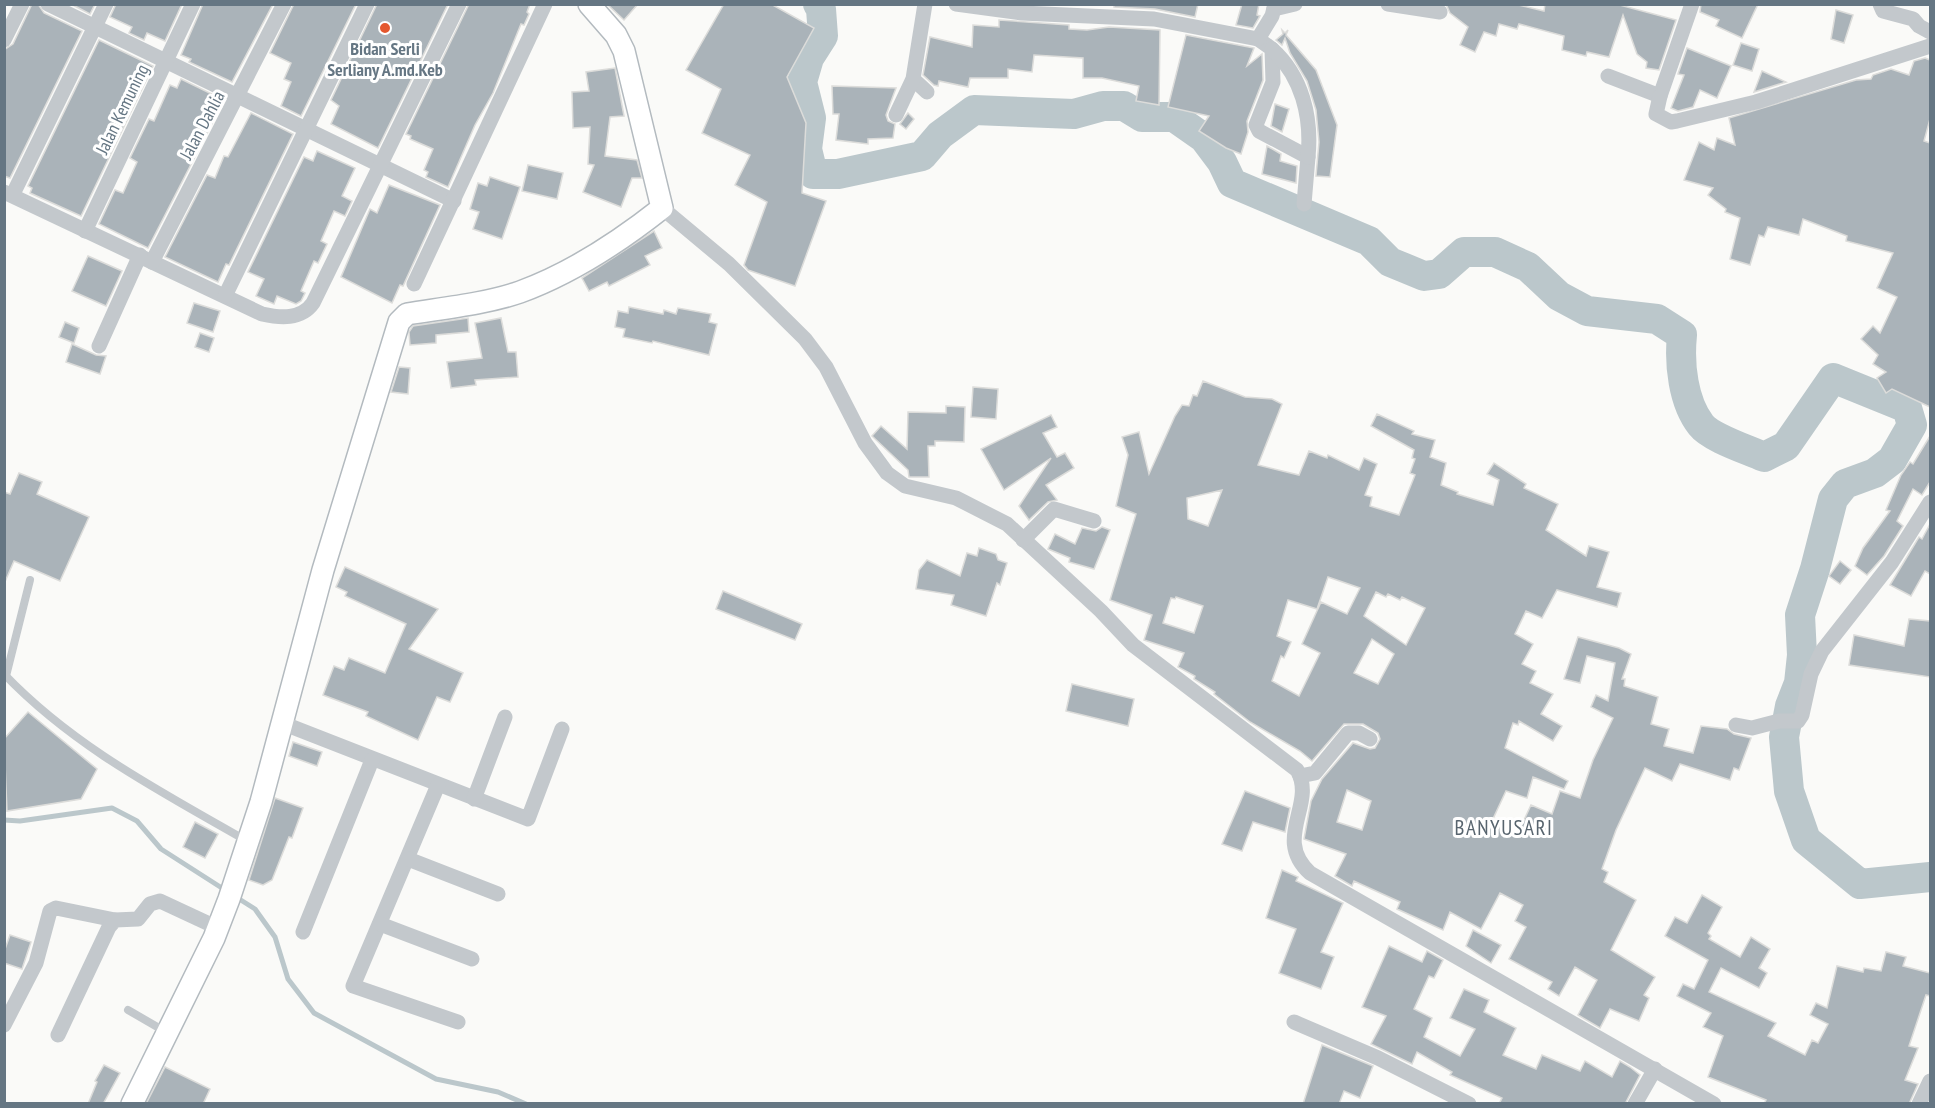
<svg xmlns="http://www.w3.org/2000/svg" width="1935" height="1108" viewBox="0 0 1935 1108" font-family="'PT Sans Narrow',sans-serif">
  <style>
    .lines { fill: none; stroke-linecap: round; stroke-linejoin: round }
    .stream { stroke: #bbc7cb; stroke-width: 5 }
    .river { stroke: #bbc7cb; stroke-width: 30 }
    .building { fill: #aab3b9; stroke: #dcdcda; stroke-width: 1.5; fill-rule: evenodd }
    .secondary-casing { stroke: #b3babf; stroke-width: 24 }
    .lane { stroke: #c3c8cc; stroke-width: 8 }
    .street { stroke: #c3c8cc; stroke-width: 15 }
    .secondary { stroke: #fff; stroke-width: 21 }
    .poi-dot { fill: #e4572e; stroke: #fff; stroke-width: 2 }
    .labels { text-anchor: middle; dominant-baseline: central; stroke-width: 6; stroke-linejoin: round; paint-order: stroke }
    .poi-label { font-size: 18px; font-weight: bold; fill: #657683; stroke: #fff }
    .street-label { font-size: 18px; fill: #657683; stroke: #fff }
    .quarter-label { font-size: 21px; letter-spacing: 1.5px; fill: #57646e; stroke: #fff }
  </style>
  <rect width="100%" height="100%" fill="#fafaf8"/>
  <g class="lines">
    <g class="stream">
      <polyline points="4,820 20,821 112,808 137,821 161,849 225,890"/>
      <polyline points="236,897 255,909 275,937 288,979 314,1013 436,1079 498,1092 526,1104"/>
    </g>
    <path class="river" d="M818,4L821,9L823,36L809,58L802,82L811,118L807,149L813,174H838L922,156L940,135L974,110L1074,114L1103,106H1124L1142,117H1174L1204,138L1222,162L1232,183L1369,241L1390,262L1424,276L1439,274L1464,252H1495L1528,267L1559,296L1587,311L1657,319L1682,335C1679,364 1683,402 1701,425C1711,438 1749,450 1764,457L1786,446L1833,378L1907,408L1912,425L1892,460L1875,473L1845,484L1833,499L1815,569L1800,615L1802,655L1799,683L1790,706L1784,737L1789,791L1806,840L1860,884L1930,877"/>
  </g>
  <g class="building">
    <polygon points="32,4 38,4 44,13 82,31 10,178 4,176 4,50 13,44"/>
    <polygon points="71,4 95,4 90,14"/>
    <polygon points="116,4 182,4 165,41 147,33 144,40 129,33 132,27 110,17"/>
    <polygon points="203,4 273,4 232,82 189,62 191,59 181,55"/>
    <polygon points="294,4 356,4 301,116 281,106 291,82 284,79 291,63 270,53"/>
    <polygon points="377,4 448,4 378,148 331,124 339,106 331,100"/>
    <polygon points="469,4 530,4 527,12 529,14 524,25 521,24 493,93 475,125 448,187 426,177 428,172 424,170 433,149 410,139 411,136 406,134"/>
    <polygon points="607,4 638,4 624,20"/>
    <polygon points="724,4 771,4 814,28 787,77 806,123 802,193 826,201 795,286 748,270 744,265 767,202 735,185 750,155 702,133 721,89 686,70"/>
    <polygon points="1114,4 1198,4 1195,17 1155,9 1114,7"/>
    <polygon points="1242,4 1259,4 1257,15 1260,16 1253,28 1236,25"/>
    <polygon points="1446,4 1514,4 1544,11 1545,4 1616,4 1676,20 1659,70 1646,68 1647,62 1637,54 1623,15 1609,57 1587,52 1586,56 1562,50 1564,36 1519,24 1517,29 1499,24 1496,36 1484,32 1475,52 1460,45 1468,27 1450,13"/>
    <polygon points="1701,4 1758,4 1742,38 1716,26 1719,20 1700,12"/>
    <polygon points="1836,10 1853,15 1844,43 1831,39"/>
    <polygon points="999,20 1069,25 1069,29 1087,30 1109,27 1160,30 1159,105 1136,101 1139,86 1102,78 1083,78 1083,58 1034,55 1032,72 1008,69 1008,78 970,78 968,87 939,81 938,86 934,85 923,75 930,37 972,47 973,25 999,27"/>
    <polygon points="1282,30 1285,33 1288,30 1286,35 1316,70 1337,125 1330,177 1316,176 1319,142 1316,110 1307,81 1290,53 1285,38 1282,45 1276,40 1283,34"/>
    <polygon points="1186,35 1254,48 1247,66 1262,54 1263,80 1247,121 1248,132 1241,154 1226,148 1199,131 1209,116 1168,107"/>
    <polygon points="99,40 153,66 81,216 30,193 32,188 28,186"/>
    <polygon points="1741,43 1759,49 1752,71 1733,65"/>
    <polygon points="1687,48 1731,66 1717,98 1700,90 1693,107 1678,111 1671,108 1684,75 1678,74"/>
    <polygon points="1925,58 1930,60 1930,119 1924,141 1930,143 1930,407 1892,389 1886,393 1877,378 1886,372 1873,364 1878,355 1861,339 1873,326 1880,333 1897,297 1877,288 1893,253 1846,241 1847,236 1803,219 1799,235 1768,227 1764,237 1759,235 1750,265 1730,259 1740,218 1725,212 1726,209 1708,195 1713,188 1684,180 1699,142 1714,150 1717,138 1735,145 1729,118 1856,80 1871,79 1873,75 1891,69 1909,75 1914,61"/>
    <polygon points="615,68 624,116 610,117 605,156 637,160 642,178 632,178 621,207 583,192 594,165 588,164 590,127 573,128 572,92 589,91 586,72"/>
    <polygon points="1762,71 1786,82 1754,92"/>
    <polygon points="181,79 224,100 148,248 99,224 115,190 123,193 137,162 130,158 149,119 154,121 170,85 177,88"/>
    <polygon points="832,86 896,88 886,115 888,121 895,124 893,138 868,139 868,144 836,140 839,114 833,114"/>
    <polygon points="1275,104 1289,109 1282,132 1271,126"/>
    <polygon points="251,113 293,134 229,265 226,264 218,282 165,257 207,175 215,178 224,156 228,157"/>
    <polygon points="908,113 914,119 906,129 900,124"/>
    <polygon points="1267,146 1281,154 1280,161 1297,166 1296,183 1262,174"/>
    <polygon points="317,151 355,168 342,196 352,201 345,216 334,211 321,241 327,244 318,263 314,261 301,291 305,293 301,301 296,304 277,296 274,304 256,296 264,279 248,272 304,157 313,161"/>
    <polygon points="528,165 563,173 557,199 522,191"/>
    <polygon points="490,177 520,187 502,239 473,229 479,212 470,209 478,183 487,186"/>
    <polygon points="389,185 440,205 403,286 400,285 392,303 341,277 370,209 377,213"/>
    <polygon points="654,231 662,248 645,256 650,265 609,286 607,282 589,291 582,278"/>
    <polygon points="88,256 122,271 106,306 72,291"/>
    <polygon points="194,303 220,311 213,332 187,323"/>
    <polygon points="629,307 663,314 664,310 676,314 678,308 711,314 709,322 717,324 709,355 653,341 652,343 623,337 625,329 615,327 618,311 628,313"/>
    <polygon points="468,318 469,332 436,335 436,343 410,345 409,332 413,326"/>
    <polygon points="501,318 508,352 516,352 518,377 475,380 476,385 451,388 447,362 482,358 475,323"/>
    <polygon points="65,322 79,328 74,343 59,337"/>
    <polygon points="200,333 214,338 209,352 195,347"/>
    <polygon points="72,344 96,355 106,356 100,374 66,362"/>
    <polygon points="399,367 410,368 408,394 391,392"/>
    <path d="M1203,381L1245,397L1272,399L1282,404L1258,465L1299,475L1309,451L1327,458L1328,455L1359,470L1364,458L1377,464L1365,495L1372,497L1370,506L1399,515L1415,475L1410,473L1415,459L1412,458L1414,450L1371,426L1377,414L1414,431L1412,434L1435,440L1430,457L1446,463L1441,485L1458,492L1457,494L1493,505L1499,480L1487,474L1494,463L1526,484L1524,488L1558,504L1546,530L1586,556L1589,546L1609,552L1597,587L1621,593L1617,607L1557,590L1542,618L1526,611L1515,634L1533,644L1522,664L1536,671L1530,683L1553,694L1541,714L1562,726L1553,741L1519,721L1518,725L1513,723L1505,748L1568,781L1564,789L1533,777L1527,798L1506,791L1492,821L1518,833L1531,805L1552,814L1560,791L1580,798L1593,760L1613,718L1591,707L1596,695L1608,701L1615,663L1587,656L1580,683L1564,679L1578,637L1619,648L1631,654L1622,679H1625L1624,686L1658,697L1651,724L1669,729L1664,746L1693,753L1701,726L1727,729L1734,734L1751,738L1739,770L1734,768L1730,780L1680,764L1672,781L1645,768L1616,830L1602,869L1608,872L1604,882L1636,900L1611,950L1655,977L1644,995L1649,998L1639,1021L1610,1009L1600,1028L1578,1015L1597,980L1575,967L1559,996L1548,989L1552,982L1509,959L1526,927L1515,921L1523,905L1500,893L1481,929L1450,912L1443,930L1397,909L1400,902L1354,881L1352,886L1335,876L1346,854L1304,839L1311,801L1322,779L1353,743L1370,749L1375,748L1380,739L1378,733L1363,724H1344L1312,761L1300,751L1250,722L1214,694L1215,692L1194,679L1195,676L1178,667L1184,653L1144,640L1152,615L1110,600L1136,514L1116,506L1128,455L1122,437L1139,432L1149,474L1175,416L1182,405L1189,406L1193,395L1197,396ZM1222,490L1208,526L1188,519L1187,498ZM1328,577L1360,588L1347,614L1321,602L1302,644L1320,653L1299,696L1272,681L1281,656L1284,658L1291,642L1277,636L1288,600L1317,609ZM1376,592L1386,597L1388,594L1400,600L1402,597L1425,608L1406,645L1364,616ZM1176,597L1203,606L1194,633L1163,623L1171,598L1175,599ZM1372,639L1394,654L1378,684L1354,673ZM1347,790L1371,801L1362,830L1337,822Z"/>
    <polygon points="973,387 998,389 996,419 971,417"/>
    <polygon points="946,406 965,407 964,442 935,441 935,446 928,446 929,477 909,477 908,470 872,436 881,426 907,449 908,412 946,413"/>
    <polygon points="1051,415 1057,427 1043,433 1057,457 1065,453 1074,468 1046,485 1057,500 1048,502 1029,520 1019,506 1051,458 1004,490 981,449"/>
    <polygon points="1930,436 1930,482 1922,495 1913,489 1897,521 1903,526 1884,556 1867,575 1855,566 1863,548 1890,511 1886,510 1901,475 1910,462 1913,464"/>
    <polygon points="19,473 42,482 37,494 89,517 60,581 14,561 4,584 4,492 10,494"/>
    <polygon points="1930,524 1930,574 1925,571 1911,596 1890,585 1919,537 1922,539"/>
    <polygon points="1102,527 1110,530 1094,569 1069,562 1070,558 1048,549 1055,534 1075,544 1082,528 1096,531"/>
    <polygon points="979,548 996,554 998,560 1007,563 1000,585 997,583 986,616 951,605 954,595 916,589 919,570 927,560 960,576 967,553 977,556"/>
    <polygon points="1840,561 1851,570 1840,584 1829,576"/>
    <polygon points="345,567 438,609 409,649 463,673 450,702 437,697 418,740 366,716 368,712 323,695 334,666 344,670 349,658 385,673 406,624 345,596 347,592 336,587"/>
    <polygon points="723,591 802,624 795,640 716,609"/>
    <polygon points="1909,619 1930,621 1930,677 1849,665 1854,635 1904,646"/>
    <polygon points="1072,684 1134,699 1128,726 1066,711"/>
    <polygon points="28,712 97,769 81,799 7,811 4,739"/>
    <polygon points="293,742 322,752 317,766 289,756"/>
    <polygon points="1245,791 1290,808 1285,832 1253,822 1242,851 1222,844"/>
    <polygon points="275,798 303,808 292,838 289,837 272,880 263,885 249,880"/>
    <polygon points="195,822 218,834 205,858 183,847"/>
    <polygon points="1282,870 1298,877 1296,881 1343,903 1321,952 1334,957 1321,989 1279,973 1296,929 1266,918"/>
    <polygon points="1702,895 1722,907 1708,933 1711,936 1709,939 1740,957 1751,937 1770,949 1759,968 1767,973 1759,988 1721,968 1709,992 1776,1023 1768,1036 1805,1055 1812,1040 1818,1043 1828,1024 1810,1015 1816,1003 1827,1008 1837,966 1863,972 1864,968 1881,971 1886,952 1906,957 1903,966 1930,973 1930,996 1926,995 1909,1046 1918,1048 1905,1080 1918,1084 1909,1104 1764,1104 1766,1100 1708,1077 1723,1036 1703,1027 1711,1013 1677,996 1683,984 1694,989 1708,960 1665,936 1675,917 1687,923"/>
    <polygon points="1473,930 1501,945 1491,963 1466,946"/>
    <polygon points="10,935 31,942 22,969 4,963 4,952"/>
    <polygon points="1389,946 1422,962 1427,951 1443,960 1434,978 1429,976 1414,1009 1432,1018 1424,1037 1460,1056 1475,1029 1450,1018 1464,989 1489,1000 1484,1012 1516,1028 1503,1055 1536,1069 1542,1055 1580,1071 1585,1061 1612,1077 1620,1061 1630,1067 1640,1075 1625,1104 1499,1104 1502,1098 1450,1075 1452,1072 1417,1052 1412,1064 1371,1044 1386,1016 1362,1007"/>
    <polygon points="1322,1045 1373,1066 1360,1098 1344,1091 1339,1104 1303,1104"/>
    <polygon points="104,1065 120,1073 103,1104 88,1104 97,1082 95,1081"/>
    <polygon points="165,1067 210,1089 203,1104 146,1104"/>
  </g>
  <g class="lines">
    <g class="secondary-casing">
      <path id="secondary" d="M132,1104L214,938L229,899L261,802L323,570L399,322L407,314C444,308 485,304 520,292C572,273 619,242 662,208L624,51L616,35L589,4"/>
    </g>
    <g class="lane">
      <path d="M4,674C74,747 160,791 247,841"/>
      <polyline points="6,676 30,580"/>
      <polyline points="128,1010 166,1032"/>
    </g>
    <g class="street">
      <polyline points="48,4 454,201"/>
      <polyline points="956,4 1022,13 1154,19 1258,39 1272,49 1273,82 1256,125 1259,131 1308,157 1304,204"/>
      <polyline points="1388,4 1440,12"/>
      <polyline points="1880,4 1883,11 1913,19 1919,26 1930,32"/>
      <polyline points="1274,9 1295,4"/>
      <polyline points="1258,39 1272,16 1275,4"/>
      <polyline points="4,40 22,4"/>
      <path d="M1272,49C1302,76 1312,117 1308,157"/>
      <polyline points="1608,76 1660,96 1692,4"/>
      <polyline points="913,79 927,92"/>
      <polyline points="1660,96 1656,114 1671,122 1677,121 1756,102 1930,46"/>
      <polyline points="896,115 913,79 925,4"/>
      <path d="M4,192L262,314C280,318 301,320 313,303L459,4"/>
      <polyline points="13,194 106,4"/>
      <path d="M662,208L729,264L805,339L826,367L865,443L887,473L905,486L956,498L1007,524L1101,611L1133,645L1297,770C1317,804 1272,838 1310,873L1714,1104"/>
      <polyline points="85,231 193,4"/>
      <polyline points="152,262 284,4"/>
      <polyline points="414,284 545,4"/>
      <polyline points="225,296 367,4"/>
      <polyline points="99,346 140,255"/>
      <polyline points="1023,540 1054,509 1094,521"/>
      <polyline points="282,723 528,819 562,729"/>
      <polyline points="1736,725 1752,728 1779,721 1798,721 1802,715 1811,674 1822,651 1892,562 1930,502"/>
      <polyline points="1300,776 1315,773 1348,733 1359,733 1370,739"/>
      <polyline points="438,785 353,986 458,1022"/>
      <polyline points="474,799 505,717"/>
      <polyline points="408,859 498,894"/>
      <polyline points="380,924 472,959"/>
      <polyline points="303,932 372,760"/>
      <polyline points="1294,1022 1378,1058 1469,1104"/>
      <polyline points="4,1025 36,963 50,911 56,908 115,920"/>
      <polyline points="58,1035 109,927 115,920 138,919 150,904 160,901 218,928"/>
      <polyline points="1635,1104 1655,1069"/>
      <polyline points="1919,1104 1930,1081"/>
    </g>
    <use href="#secondary" class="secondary"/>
  </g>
  <circle class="poi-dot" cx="385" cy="28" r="6"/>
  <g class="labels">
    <g class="poi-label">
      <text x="385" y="48">Bidan Serli<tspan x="385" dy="21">Serliany A.md.Keb</tspan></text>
    </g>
    <g class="street-label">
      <text transform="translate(122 109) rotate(-64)">Jalan Kemuning</text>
      <text transform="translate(202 125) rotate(-62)">Jalan Dahlia</text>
    </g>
    <g class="quarter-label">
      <text x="1504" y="827">BANYUSARI</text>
    </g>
  </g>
  <rect width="1935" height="1108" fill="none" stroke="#657683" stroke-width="12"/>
</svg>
